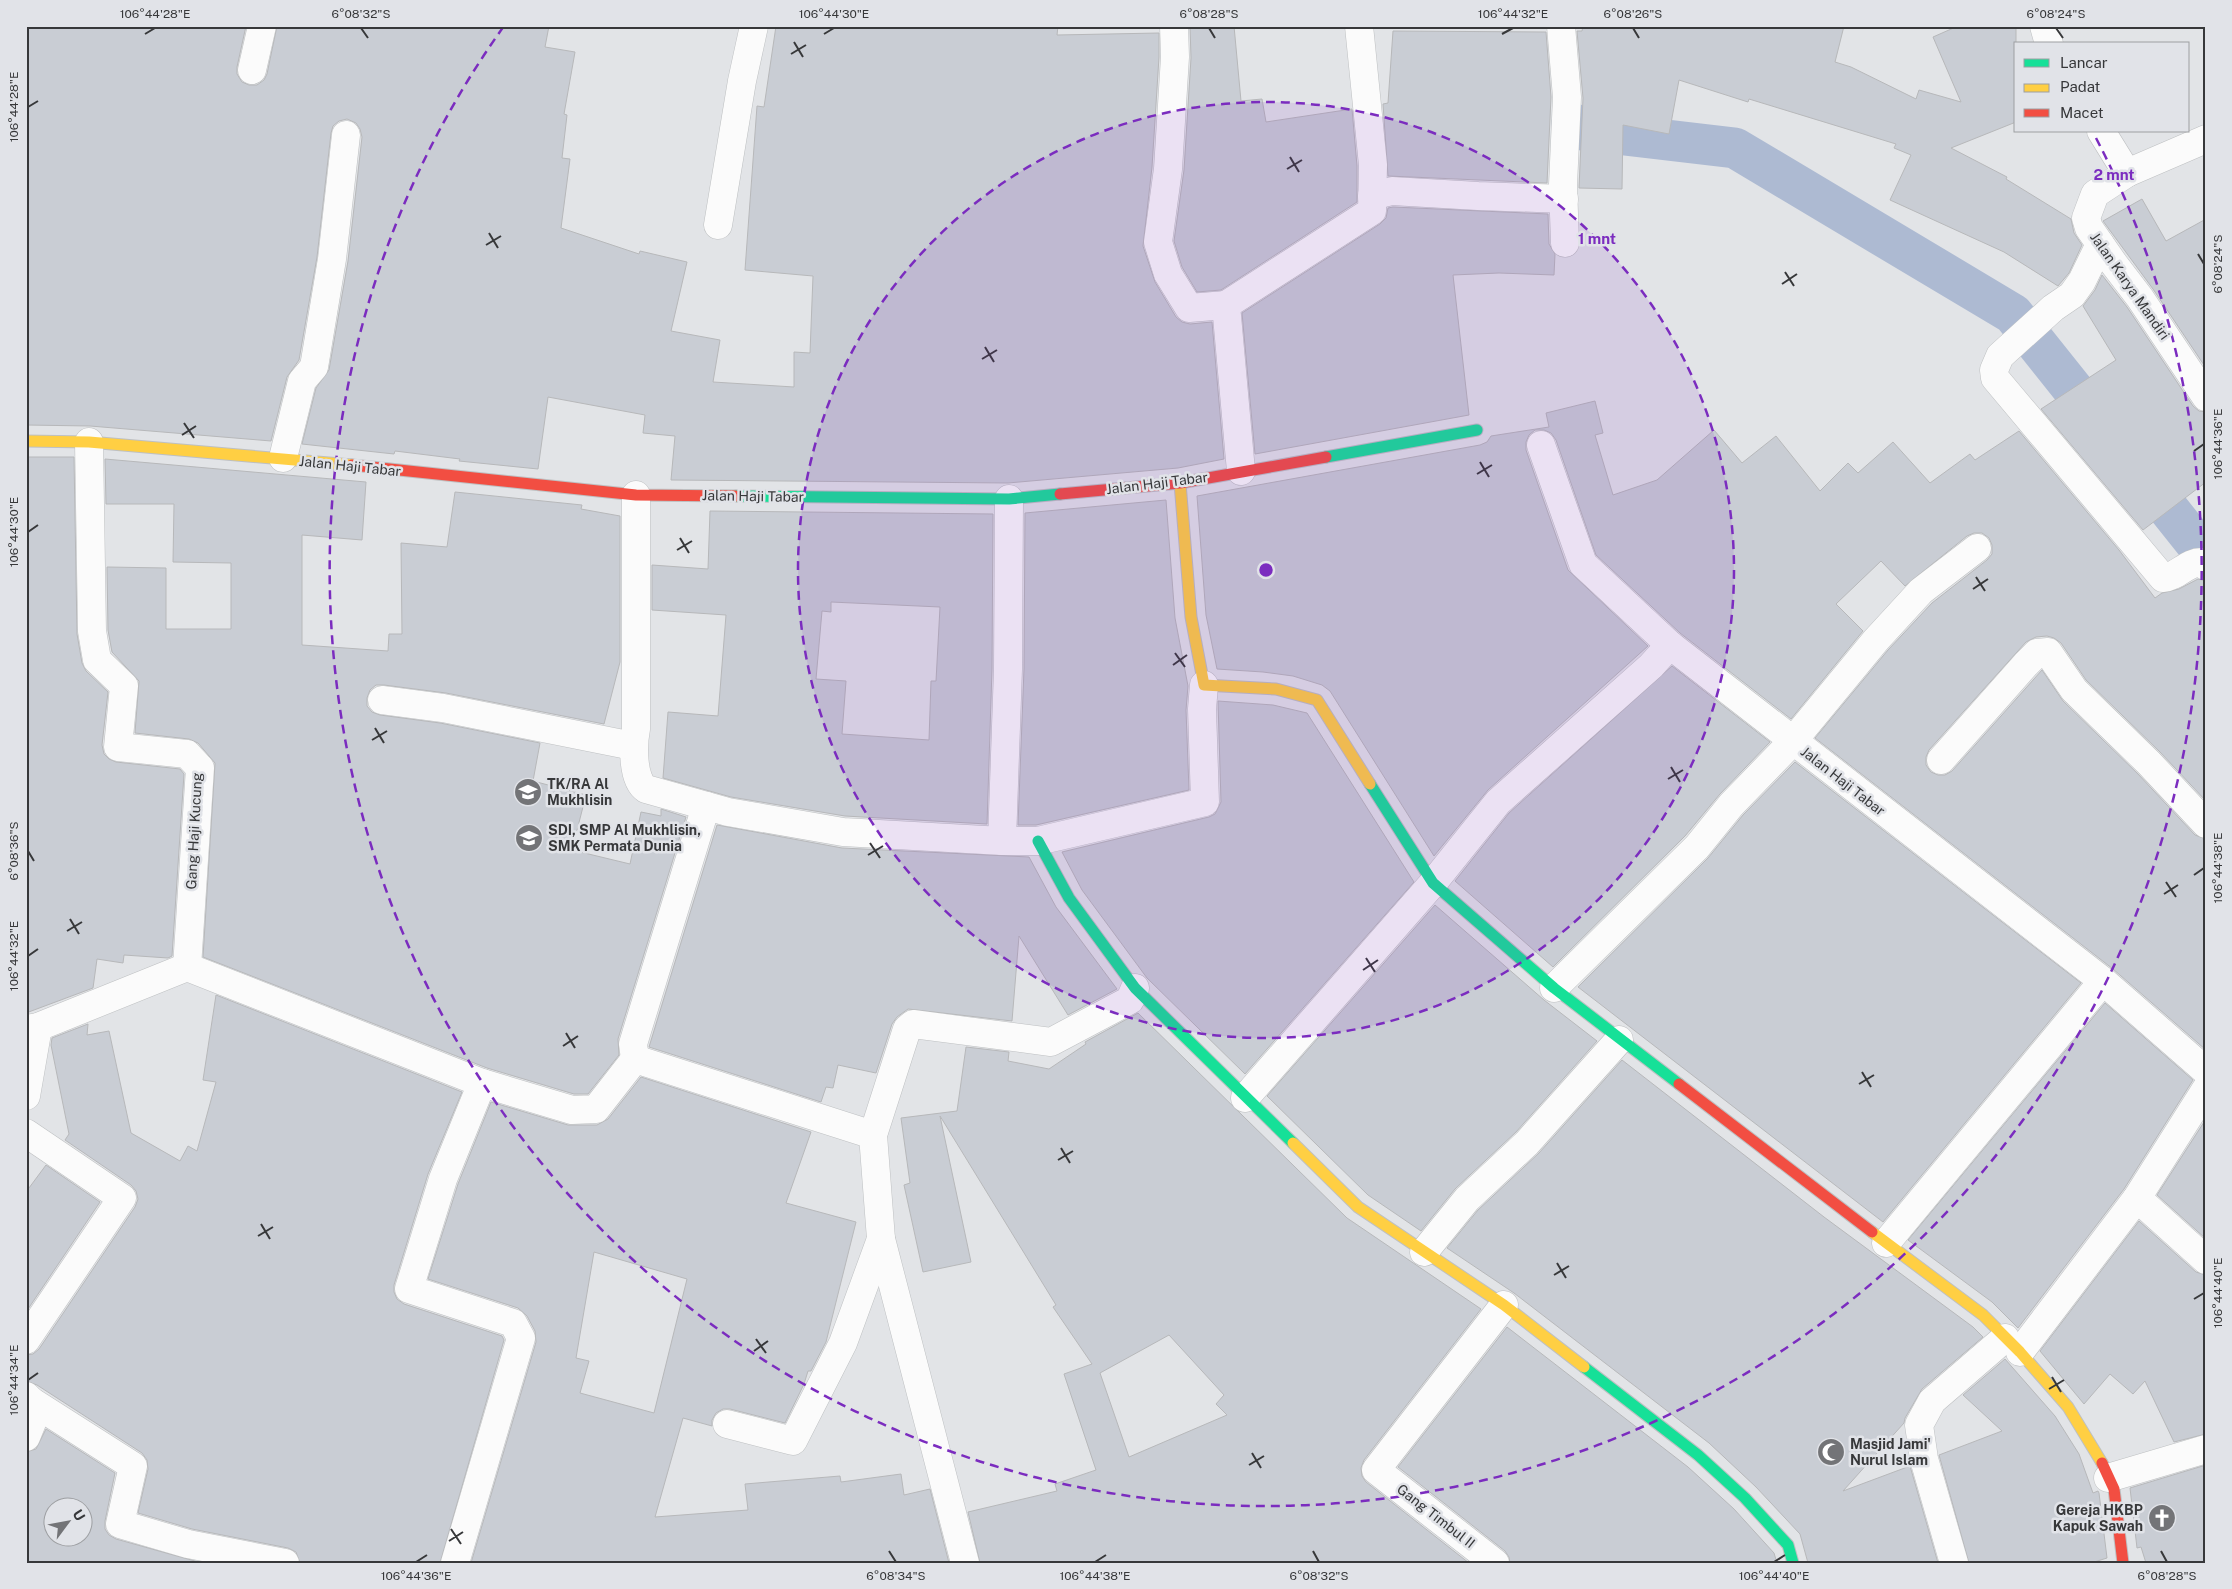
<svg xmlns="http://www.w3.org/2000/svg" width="2232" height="1589" viewBox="0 0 2232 1589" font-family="'Public Sans',sans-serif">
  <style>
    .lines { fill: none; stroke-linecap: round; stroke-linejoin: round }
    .canal { stroke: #adbad2; stroke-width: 41 }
    .building { fill: #c9cdd4; stroke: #b7b8ba; fill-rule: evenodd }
    .street-casing { stroke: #bec0c2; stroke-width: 29 }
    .fast-casing { stroke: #bec0c2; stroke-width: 13 }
    .slow-casing { stroke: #bec0c2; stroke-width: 13 }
    .jam-casing { stroke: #bec0c2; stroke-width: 13 }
    .street { stroke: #fbfbfb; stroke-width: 28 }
    .fast { stroke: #16e098; stroke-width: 11 }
    .slow { stroke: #ffcf43; stroke-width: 11 }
    .jam { stroke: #f24e42; stroke-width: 11 }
    .ticks { fill: none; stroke: #37383a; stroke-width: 2 }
    .ring { fill: none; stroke: #7b2cbf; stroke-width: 2.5; stroke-dasharray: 9 6 }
    .labels { text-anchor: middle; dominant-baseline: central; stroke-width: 5; stroke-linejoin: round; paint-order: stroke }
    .street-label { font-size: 14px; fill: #37383a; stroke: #e1e3e8 }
    .poi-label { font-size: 14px; font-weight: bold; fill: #37383a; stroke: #e1e3e8; text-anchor: start }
    .centre { fill: #7b2cbf; stroke: #e1e3e8; stroke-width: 2.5 }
    .ring-label { font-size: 15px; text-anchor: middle; font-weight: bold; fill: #7b2cbf; stroke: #e1e3e8; stroke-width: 5; stroke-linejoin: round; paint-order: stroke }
    .neatline { fill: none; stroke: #37383a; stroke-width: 2 }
    .ticks-label { font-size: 12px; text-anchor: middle; fill: #37383a }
  </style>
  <rect width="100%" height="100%" fill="#e2e4e7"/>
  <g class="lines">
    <polyline class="canal" points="1572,123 1573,129 1735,148 2013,314 2206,556"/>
  </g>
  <g class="building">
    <polygon points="26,26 246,26 237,67 237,74 242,82 249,85 257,85 264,80 267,74 277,26 549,26 545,47 575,52 564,114 567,115 562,158 570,159 561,228 639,254 640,251 687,262 671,331 720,340 713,382 794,387 794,352 810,353 813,276 745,270 757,106 764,107 776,26 1058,26 1057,35 1159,33 1159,57 1152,167 1143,246 1155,282 1176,317 1182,322 1190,324 1212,322 1224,459 1178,468 1008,483 671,480 675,436 643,433 645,415 548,397 538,469 459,461 460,459 395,451 394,454 302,444 316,388 329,370 348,261 362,137 360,129 356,123 347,119 339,121 333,126 331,133 317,257 299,360 287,377 271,441 90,426 26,425"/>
    <polygon points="1190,26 1234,26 1241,101 1262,99 1266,122 1352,109 1357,166 1357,202 1221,290 1197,292 1182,267 1174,241 1184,170 1191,58"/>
    <polygon points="1583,26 1844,26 1835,62 1851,67 1916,99 1919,90 1961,102 1933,37 1958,26 2016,26 2016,122 1951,148 2007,177 2006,179 2071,219 2074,233 2082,245 2069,273 2058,286 2004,252 1890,200 1911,155 1894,148 1896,144 1749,99 1748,102 1679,80 1669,134 1623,125 1622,189 1579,188 1583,98 1577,31 1582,31"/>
    <polygon points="1393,31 1546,32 1551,97 1547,183 1388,176 1383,104 1388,103"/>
    <polygon points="2142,199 2166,241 2206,219 2206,368 2153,289 2103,221"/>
    <polygon points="1393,207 1548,214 1549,244 1555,254 1554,275 1499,273 1453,275 1469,415 1255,454 1242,313 1380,224 1386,218 1388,208"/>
    <polygon points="2102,275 2127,307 2193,406 2199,411 2206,412 2206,482 2143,530 2041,409 2116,360 2083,306 2095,290"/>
    <polygon points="1595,401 1603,433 1595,435 1613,495 1657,480 1714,430 1742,463 1776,436 1820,491 1848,463 1858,473 1893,442 1930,483 1970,454 1975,460 2019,431 2119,550 2155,598 2162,593 2179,589 2198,579 2206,581 2206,801 2160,752 2086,680 2061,643 2054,638 2047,636 2036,637 2026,642 1929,750 1926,757 1926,765 1931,772 1938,775 1945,775 1952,771 2042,670 2063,701 2138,774 2195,835 2206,839 2206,1050 2113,969 1815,738 1888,650 1932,603 1987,560 1992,554 1992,545 1989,538 1982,533 1974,533 1967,536 1905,586 1881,561 1836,604 1863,631 1791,719 1680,633 1596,555 1556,440 1551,433 1544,430 1535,430 1529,435 1526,442 1526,450 1568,570 1648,646 1488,790 1434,856 1330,691 1322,685 1293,676 1263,672 1217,669 1206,615 1197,496 1480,445 1487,442 1491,436 1549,427 1546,413"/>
    <polygon points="26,457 74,457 77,634 82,663 86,671 108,692 102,745 104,754 109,759 116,762 180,769 184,774 172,956 168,958 124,955 123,963 97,959 93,988 26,1013"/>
    <polygon points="105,459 366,482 362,540 302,535 302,645 388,651 389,634 402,634 401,543 447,547 455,492 582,505 581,509 620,516 620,662 604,724 446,693 384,685 376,685 370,690 367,698 367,706 372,712 380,715 440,723 540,743 533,781 586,795 572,850 630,864 641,812 661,816 661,809 686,817 618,1039 619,1055 588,1094 574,1094 487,1068 203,957 215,763 198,743 189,739 135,733 139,681 112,652 108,630 107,567 166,568 166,629 231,629 231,563 173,562 174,504 106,504"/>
    <polygon points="1166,500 1175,618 1188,686 1186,710 1189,790 1036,825 1018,825 1024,669 1025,513"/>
    <path d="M710,511L993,514L992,669L987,824L845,816L731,797L663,778L668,712L718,716L726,615L652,610V565L708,569ZM831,602L940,607L936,681H931L929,740L842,734L846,681L816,679L822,611L831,612Z"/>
    <polygon points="1672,666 1770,742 1720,794 1685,836 1553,967 1455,881 1509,813"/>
    <polygon points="1218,701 1273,705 1307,713 1414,882 1245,1074 1147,978 1082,890 1062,852 1209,817 1215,814 1221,802"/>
    <polygon points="1795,762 2081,983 1883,1222 1578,987 1708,858 1743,815"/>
    <polygon points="717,825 842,848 1029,857 1056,907 1117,989 1068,1015 1019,936 1012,1021 908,1009 897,1017 892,1024 876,1073 838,1065 833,1088 826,1087 821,1102 649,1047"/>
    <polygon points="1435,905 1544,1000 1597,1041 1516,1132 1455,1189 1421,1231 1368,1195 1267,1096"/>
    <polygon points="216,995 462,1092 428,1174 394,1285 394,1292 397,1299 404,1304 502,1336 504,1340 440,1563 300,1563 296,1552 288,1548 192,1529 138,1513 148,1469 147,1460 142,1453 37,1385 26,1381 26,1355 33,1354 39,1349 135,1207 138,1199 136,1191 131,1185 65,1140 69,1134 51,1045 52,1038 88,1024 87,1035 109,1031 131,1133 180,1161 188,1146 197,1151 216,1082 203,1080"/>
    <polygon points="2105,1003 2193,1080 2124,1189 2018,1328 1992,1302 1908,1240"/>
    <path d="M1138,1013L1347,1218L1481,1309L1364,1460L1361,1468L1362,1476L1366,1482L1469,1563H980L968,1512L1057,1491L1055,1484L1096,1470L1064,1374L1092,1364L1053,1307L1056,1305L940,1116L971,1262L923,1272L904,1185L910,1183L901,1118L957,1111L966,1047L1009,1052L1008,1061L1049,1069L1086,1044L1085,1042ZM1169,1335L1224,1395L1216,1404L1227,1415L1129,1457L1100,1373Z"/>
    <polygon points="1622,1060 1824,1217 1973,1327 1983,1337 1922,1389 1905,1418 1904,1423 1843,1491 1910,1466 1938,1563 1808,1563 1800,1534 1756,1487 1709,1443 1514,1293 1447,1248 1478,1210 1539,1153"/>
    <path d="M641,1077L811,1132L786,1203L856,1222L826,1342L811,1371H808L804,1384L785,1423L730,1409H723L716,1413L712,1420V1426L683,1418L655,1517L748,1510L745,1484L840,1476L841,1482L901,1474L904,1495L930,1489L949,1563H471L536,1342L535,1331L527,1316L518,1308L428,1279L458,1184L491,1102L568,1125H597L608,1119ZM594,1252L687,1279L654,1413L580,1393L589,1361L576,1358Z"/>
    <polygon points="2206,1119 2206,1239 2157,1195"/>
    <polygon points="46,1165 100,1202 26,1312 26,1192"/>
    <polygon points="2139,1221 2196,1272 2206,1275 2206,1434 2174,1442 2145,1381 2133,1394 2110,1374 2084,1404 2040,1351"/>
    <polygon points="1507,1327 1688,1467 1734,1509 1774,1553 1777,1563 1510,1563 1509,1557 1505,1551 1398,1467"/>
    <polygon points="2005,1359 2055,1416 2079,1454 2093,1493 2098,1491 2099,1493 2107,1558 2091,1563 1969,1563 1939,1455 2002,1431 1963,1395"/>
    <path d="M46,1429L115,1473L105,1521V1529L109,1535L116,1539L202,1563H26V1452L36,1449ZM52,1506H82V1536H52Z"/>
    <polygon points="2206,1465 2206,1563 2146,1563 2141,1547 2137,1548 2130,1488"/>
  </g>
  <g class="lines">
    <g class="street-casing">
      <g id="street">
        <polyline points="1174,26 1175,57 1168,169 1158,242 1168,274 1189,308 1226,305"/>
        <polyline points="1561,26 1567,97 1563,185 1565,243"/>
        <polyline points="2044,26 2049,44"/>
        <polyline points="252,70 262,26"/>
        <polyline points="2101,131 2127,173 2095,194 2086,218 2089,228 2114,264 2140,298 2206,397"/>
        <polyline points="2127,173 2206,139"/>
        <polyline points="1372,196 1392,191 1478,196 1564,199"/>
        <polyline points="718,225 742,81 754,26"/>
        <path d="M2100,244L2082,281L2072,295L2053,308L2000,356L1994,370L1995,378L2163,578C2178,577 2187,561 2203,562L2206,566"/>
        <polyline points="89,442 92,631 97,660 124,686 118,747 187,754 200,768 187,967"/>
        <polyline points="1541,445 1583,564 1670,645 2103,981 2206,1071"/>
        <polyline points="283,458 302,381 314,367 332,259 346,135"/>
        <polyline points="1241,471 1226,305 1372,211 1373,165 1359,26"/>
        <path d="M636,495V729C633,744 632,780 646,789L728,812L843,832L1002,841H1038L1205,802L1202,709L1204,685"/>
        <polyline points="382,700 443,708 633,746"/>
        <polyline points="1941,760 2026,664 2037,653 2048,652 2074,690 2149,763 2206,824"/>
        <polyline points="1002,841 1008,669 1009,499"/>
        <polyline points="1554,988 1697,847 1731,805 1792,742 1876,640 1921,591 1977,548"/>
        <polyline points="26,1029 38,1027 187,967 482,1083 572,1110 596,1109 635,1059 873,1135"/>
        <polyline points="635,1059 633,1044 706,806"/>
        <polyline points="26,1096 38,1027"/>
        <polyline points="1245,1098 1433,883 1498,802 1651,666 1670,645"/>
        <polyline points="26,1133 122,1198 26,1340"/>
        <polyline points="2137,1198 2206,1260"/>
        <polyline points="1886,1243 2103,981"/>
        <polyline points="1424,1252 1467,1199 1527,1143 1619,1040"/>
        <polyline points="2020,1352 2137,1198 2206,1089"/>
        <polyline points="26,1396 31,1401 133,1466 120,1524 188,1544 285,1563"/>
        <polyline points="727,1424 793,1441 843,1343 881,1239"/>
        <polyline points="26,1437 35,1415 31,1401"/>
        <polyline points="2108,1478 2206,1449"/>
        <polyline points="455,1563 521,1338 513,1323 409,1289 443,1179 482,1083"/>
        <polyline points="965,1563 881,1239 873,1135 907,1029 913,1024 1051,1042 1130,1000 1135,988"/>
        <polyline points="1495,1563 1376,1470 1504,1305"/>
        <polyline points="1954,1563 1924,1459 1919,1425 1932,1401 2005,1338"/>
      </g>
    </g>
    <g class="fast-casing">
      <g id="fast">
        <polyline points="1326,457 1477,430"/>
        <polyline points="736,496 1009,499 1060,494"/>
        <polyline points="1370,784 1433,883 1554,988 1679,1084"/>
        <polyline points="1038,841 1069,898 1135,988 1293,1143"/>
        <polyline points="1584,1367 1698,1455 1745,1498 1788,1545 1793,1563"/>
      </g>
    </g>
    <g class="slow-casing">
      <g id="slow">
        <polyline points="26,441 89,442 352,465"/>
        <polyline points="1180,483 1191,617 1204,685 1276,689 1317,700 1370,784"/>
        <polyline points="1293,1143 1358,1207 1504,1305 1584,1367"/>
        <polyline points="1872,1232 1983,1315 2020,1352 2068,1407 2102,1463"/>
      </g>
    </g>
    <g class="jam-casing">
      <g id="jam">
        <polyline points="352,465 636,495 736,496"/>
        <polyline points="1060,494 1180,483 1326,457"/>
        <polyline points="1679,1084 1872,1232"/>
        <polyline points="2102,1463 2114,1489 2123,1563"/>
      </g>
    </g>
    <use href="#street" class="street"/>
    <use href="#fast" class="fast"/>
    <use href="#slow" class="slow"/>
    <use href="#jam" class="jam"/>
  </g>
  <path class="ticks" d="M361,28L368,38M1209,28L1215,38M1633,28L1639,38M2056,28L2063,38M145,34L155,28M824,34L834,28M1502,34L1513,28M794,42L803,57M791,54L806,45M28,107L38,101M1290,157L1299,172M1287,169L1302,160M489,233L498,248M486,245L501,236M2198,254L2204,264M1785,272L1794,286M1782,284L1797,274M985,347L994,362M982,359L997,350M184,423L194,438M182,435L196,426M2194,451L2204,444M1480,462L1489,477M1477,474L1492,465M28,532L38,525M680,538L689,553M677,550L692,541M1976,577L1985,591M1973,589L1988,579M1175,653L1185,667M1173,665L1187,655M375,728L384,743M372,740L387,731M1671,767L1680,782M1668,779L1683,770M870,843L880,858M28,851L34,861M868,855L883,846M2194,875L2204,868M2166,882L2176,897M2164,894L2178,885M70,919L79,934M67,931L82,922M28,956L38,949M1366,958L1375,972M1363,970L1378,960M566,1033L575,1048M563,1046L578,1036M1862,1072L1871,1087M1859,1084L1874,1075M1061,1148L1070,1163M1058,1160L1073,1151M261,1224L270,1239M258,1236L273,1227M1557,1263L1566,1278M1554,1275L1569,1266M2194,1299L2204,1293M756,1339L766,1353M754,1351L768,1341M2052,1377L2061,1392M28,1380L38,1373M2049,1389L2064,1380M1252,1453L1261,1468M1249,1465L1264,1456M451,1529L461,1544M449,1541L463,1532M889,1551L896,1562M1313,1551L1319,1562M2161,1551L2167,1562M416,1562L427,1555M1095,1562L1106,1555M1774,1562L1785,1555"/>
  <circle cx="1266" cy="570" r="468" fill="#7b2cbf" fill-opacity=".12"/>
  <g class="ring">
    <circle cx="1266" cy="570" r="468"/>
    <path d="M2096 138A936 936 0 1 1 504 26"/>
  </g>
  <defs>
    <g id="school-disc" transform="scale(1.4375)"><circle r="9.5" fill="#737477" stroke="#e1e3e8"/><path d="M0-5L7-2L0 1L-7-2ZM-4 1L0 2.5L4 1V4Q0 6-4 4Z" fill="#fff"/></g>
    <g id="mosque-disc" transform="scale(1.4375)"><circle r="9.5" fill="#737477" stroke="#e1e3e8"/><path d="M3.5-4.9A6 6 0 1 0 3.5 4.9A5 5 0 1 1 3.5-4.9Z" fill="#fff"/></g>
    <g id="church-disc" transform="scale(1.4375)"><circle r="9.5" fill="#737477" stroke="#e1e3e8"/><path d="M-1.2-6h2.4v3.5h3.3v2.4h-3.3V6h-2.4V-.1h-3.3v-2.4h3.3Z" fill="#fff"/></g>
  </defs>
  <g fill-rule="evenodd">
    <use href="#school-disc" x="528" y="792"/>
    <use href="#school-disc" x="529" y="838"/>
    <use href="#mosque-disc" x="1831" y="1452"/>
    <use href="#church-disc" x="2162" y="1518"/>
  </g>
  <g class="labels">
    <g class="street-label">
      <text transform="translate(2130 286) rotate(55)">Jalan Karya Mandiri</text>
      <text transform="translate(350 466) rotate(6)">Jalan Haji Tabar</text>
      <text transform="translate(1157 483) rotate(-7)">Jalan Haji Tabar</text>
      <text transform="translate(753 496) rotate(1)">Jalan Haji Tabar</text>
      <text transform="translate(1843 781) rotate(38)">Jalan Haji Tabar</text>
      <text transform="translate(194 831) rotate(-87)">Gang Haji Kucung</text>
      <text transform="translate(1436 1516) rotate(38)">Gang Timbul II</text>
    </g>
    <g class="poi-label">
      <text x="547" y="784">TK/RA Al<tspan x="547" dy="16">Mukhlisin</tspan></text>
      <text x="548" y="830">SDI, SMP Al Mukhlisin,<tspan x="548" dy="16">SMK Permata Dunia</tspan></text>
      <text x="1850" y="1444">Masjid Jami'<tspan x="1850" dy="16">Nurul Islam</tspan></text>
      <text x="2143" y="1510" text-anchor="end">Gereja HKBP<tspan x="2143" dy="16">Kapuk Sawah</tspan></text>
    </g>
  </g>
  <circle cx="1266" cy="570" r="8" class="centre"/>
  <g class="ring-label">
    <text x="2114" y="180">2 mnt</text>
    <text x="1597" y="244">1 mnt</text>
  </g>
  <rect width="2232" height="1589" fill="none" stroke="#e1e3e8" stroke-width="55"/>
  <rect x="2014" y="42" width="175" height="90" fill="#e1e3e8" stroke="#9d9fa2"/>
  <rect x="2024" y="59" width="25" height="8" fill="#16e098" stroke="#9d9fa2"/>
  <text x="2060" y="68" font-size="15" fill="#37383a">Lancar</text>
  <rect x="2024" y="84" width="25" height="8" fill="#ffcf43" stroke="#9d9fa2"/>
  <text x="2060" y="92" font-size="15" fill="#37383a">Padat</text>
  <rect x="2024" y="109" width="25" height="8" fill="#f24e42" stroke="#9d9fa2"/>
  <text x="2060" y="118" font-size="15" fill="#37383a">Macet</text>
  <g transform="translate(68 1522) rotate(58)"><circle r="24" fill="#e1e3e8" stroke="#9d9fa2"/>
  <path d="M0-4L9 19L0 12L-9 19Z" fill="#737477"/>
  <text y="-8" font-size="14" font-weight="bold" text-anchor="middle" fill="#37383a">U</text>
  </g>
  <rect x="28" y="28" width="2176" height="1534" class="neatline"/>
  <g class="ticks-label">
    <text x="155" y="18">106°44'28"E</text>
    <text x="361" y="18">6°08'32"S</text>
    <text x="834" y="18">106°44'30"E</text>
    <text x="1209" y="18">6°08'28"S</text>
    <text x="1513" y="18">106°44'32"E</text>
    <text x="1633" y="18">6°08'26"S</text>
    <text x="2056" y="18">6°08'24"S</text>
    <text transform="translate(14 107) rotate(-90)" y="4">106°44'28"E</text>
    <text transform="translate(2218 264) rotate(-90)" y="4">6°08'24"S</text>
    <text transform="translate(2218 444) rotate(-90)" y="4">106°44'36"E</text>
    <text transform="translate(14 532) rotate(-90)" y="4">106°44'30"E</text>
    <text transform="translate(14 851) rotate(-90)" y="4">6°08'36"S</text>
    <text transform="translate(2218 868) rotate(-90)" y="4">106°44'38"E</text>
    <text transform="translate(14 956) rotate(-90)" y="4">106°44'32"E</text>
    <text transform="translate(2218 1293) rotate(-90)" y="4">106°44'40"E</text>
    <text transform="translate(14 1380) rotate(-90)" y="4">106°44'34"E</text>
    <text x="416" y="1580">106°44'36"E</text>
    <text x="896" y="1580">6°08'34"S</text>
    <text x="1095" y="1580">106°44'38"E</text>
    <text x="1319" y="1580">6°08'32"S</text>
    <text x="1774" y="1580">106°44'40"E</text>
    <text x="2167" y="1580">6°08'28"S</text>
  </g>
</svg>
